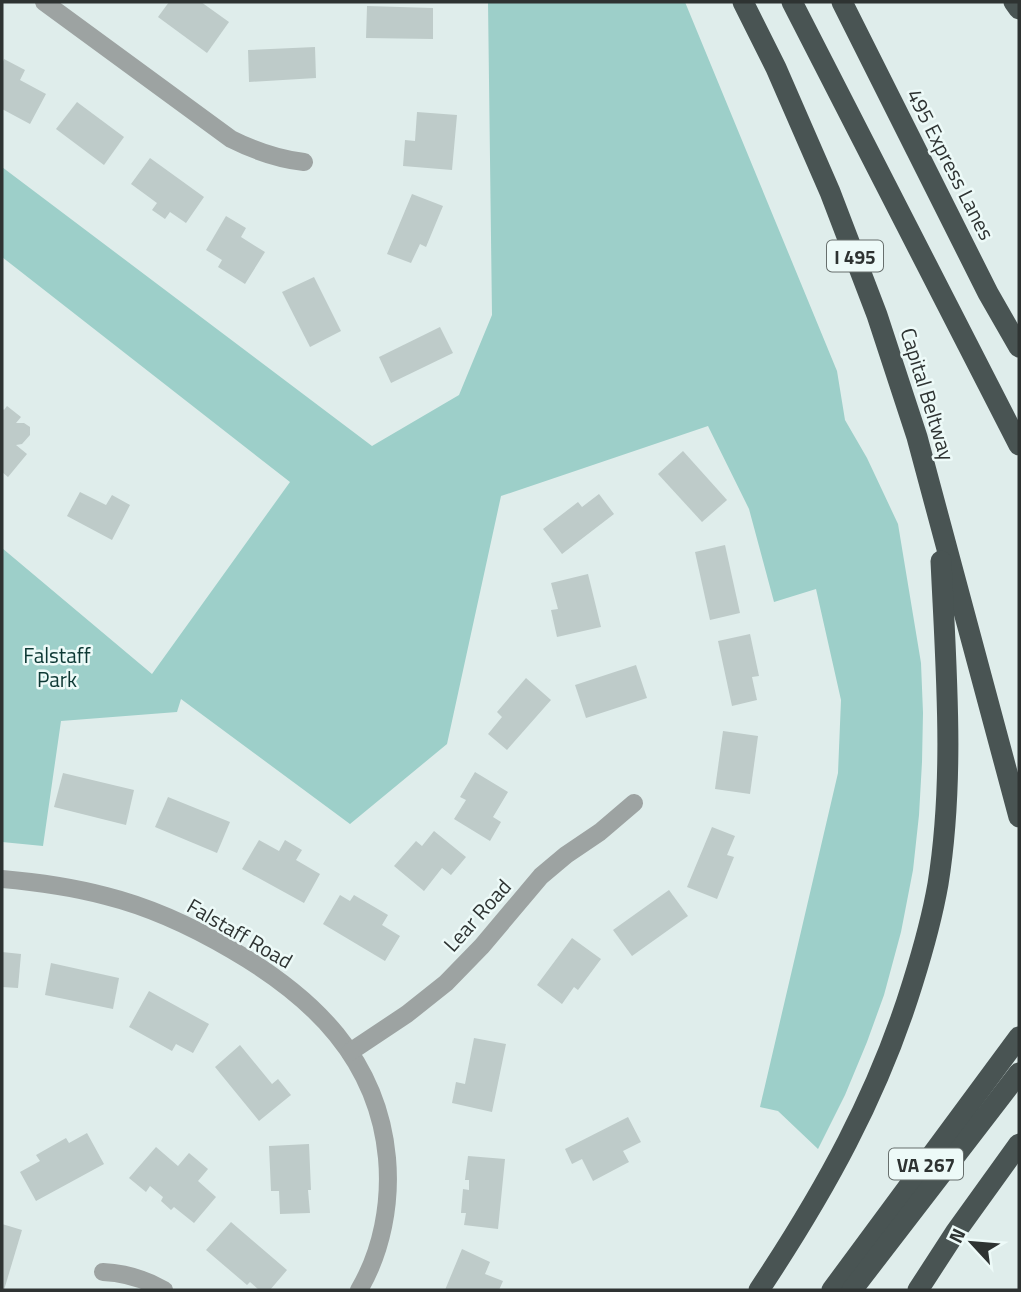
<svg xmlns="http://www.w3.org/2000/svg" width="1021" height="1292" viewBox="0 0 1021 1292" font-family="'Titillium Web',sans-serif">
  <style>
    .green { fill: #9dcfc9 }
    .building { fill: #becbc9 }
    .lines { fill: none; stroke-linecap: round; stroke-linejoin: round }
    .minor { stroke: #9da3a2; stroke-width: 18 }
    .motorway { stroke: #495453; stroke-width: 21 }
    .labels { text-anchor: middle; dominant-baseline: central; stroke-width: 5; stroke-linejoin: round; paint-order: stroke }
    .shield { fill: #edfaf8; stroke: #676f6d; stroke-width: 2 }
    .shield-label { font-size: 19px; font-weight: bold; fill: #2e3332 }
    .street-label { font-size: 21px; fill: #2e3332; stroke: #edfaf8 }
    .park-label { font-size: 21px; fill: #0d3834; stroke: #edfaf8 }
  </style>
  <rect width="100%" height="100%" fill="#dfedeb"/>
  <polygon class="green" points="488,2 685,2 837,371 845,420 867,458 898,524 921,663 923,713 922,762 919,815 913,870 901,932 884,995 867,1042 845,1095 818,1149 778,1111 760,1107 838,773 841,700 816,589 774,602 749,509 708,426 501,496 447,744 350,824 181,699 177,712 61,721 43,846 2,842 2,548 152,674 290,482 2,257 2,167 372,446 459,395 492,315"/>
  <g class="building">
    <polygon points="169,2 201,2 229,22 207,53 158,17"/>
    <polygon points="367,6 433,8 433,39 366,38"/>
    <polygon points="315,47 316,78 249,82 248,50"/>
    <polygon points="4,59 25,70 20,80 46,94 30,124 2,109 2,64"/>
    <polygon points="77,102 124,137 104,165 56,129"/>
    <polygon points="417,112 457,115 452,170 403,166 405,140 415,141"/>
    <polygon points="150,158 204,197 186,223 170,212 165,219 152,210 157,203 131,184"/>
    <polygon points="412,194 443,206 426,247 420,244 411,263 387,254"/>
    <polygon points="226,216 246,228 241,237 265,252 245,284 218,267 222,260 206,250"/>
    <polygon points="314,277 341,331 310,347 282,292"/>
    <polygon points="440,327 453,353 391,383 379,357"/>
    <polygon points="7,406 21,417 16,423 24,423 30,427 30,435 22,444 16,445 27,454 8,477 2,472 2,408 4,410"/>
    <polygon points="683,451 727,500 702,522 658,474"/>
    <polygon points="80,492 106,505 112,495 130,505 112,540 67,516"/>
    <polygon points="599,494 614,514 562,554 543,529 578,502 582,507"/>
    <polygon points="725,545 740,613 710,620 695,552"/>
    <polygon points="588,574 601,627 557,637 551,610 558,609 551,583"/>
    <polygon points="750,634 759,676 752,677 757,700 732,706 718,641"/>
    <polygon points="636,665 647,698 586,718 575,685"/>
    <polygon points="526,678 551,700 507,750 488,734 502,717 497,712"/>
    <polygon points="723,731 758,736 750,794 715,789"/>
    <polygon points="475,772 508,792 493,817 501,822 490,841 454,819 466,800 460,797"/>
    <polygon points="63,773 134,790 126,825 54,807"/>
    <polygon points="168,797 230,822 217,853 155,827"/>
    <polygon points="712,827 735,836 727,855 734,857 717,899 687,887"/>
    <polygon points="434,831 466,857 451,875 442,868 424,891 394,866 416,841 422,846"/>
    <polygon points="259,840 279,851 285,840 302,850 296,860 320,874 304,903 242,869"/>
    <polygon points="669,890 688,916 632,956 613,930"/>
    <polygon points="340,895 350,901 354,895 388,915 382,925 400,936 385,961 323,924"/>
    <polygon points="572,938 601,959 578,990 574,987 562,1004 537,985"/>
    <polygon points="2,952 21,954 18,988 2,987"/>
    <polygon points="51,963 119,978 113,1009 45,995"/>
    <polygon points="149,991 209,1024 193,1053 176,1044 172,1051 129,1027"/>
    <polygon points="474,1038 506,1044 492,1112 452,1103 456,1082 465,1084"/>
    <polygon points="240,1045 272,1084 278,1079 291,1095 259,1121 215,1067"/>
    <polygon points="628,1117 641,1142 623,1151 629,1162 593,1181 582,1159 572,1164 565,1149"/>
    <polygon points="87,1133 104,1164 36,1201 20,1172 40,1161 36,1155 66,1138 69,1143"/>
    <polygon points="309,1144 311,1190 308,1190 310,1213 280,1214 279,1191 271,1191 269,1146"/>
    <polygon points="156,1147 178,1166 189,1153 208,1169 198,1181 216,1197 194,1223 174,1207 171,1210 161,1201 163,1197 150,1186 146,1192 129,1178"/>
    <polygon points="468,1156 505,1159 498,1229 464,1225 466,1213 461,1213 463,1189 469,1190 469,1180 465,1180"/>
    <polygon points="231,1222 287,1270 270,1290 259,1290 250,1282 247,1285 206,1250"/>
    <polygon points="2,1224 22,1230 4,1290 2,1290"/>
    <polygon points="462,1249 490,1262 485,1274 503,1281 499,1290 445,1290"/>
  </g>
  <g class="lines">
    <g class="minor">
      <path d="M44,2L231,139C255,151 277,159 304,162"/>
      <path d="M2,879C37,882 72,887 106,896C150,907 193,927 232,950C313,997 378,1059 387,1158C391,1203 382,1251 359,1290"/>
      <polyline points="350,1052 407,1014 446,983 482,946 541,876 566,855 600,832 634,803"/>
      <path d="M103,1272C125,1273 145,1279 164,1290"/>
    </g>
    <g class="motorway">
      <polyline points="743,2 776,68 830,192 877,315 917,437 1019,817"/>
      <polyline points="792,2 1019,445"/>
      <polyline points="842,2 988,293 1019,347"/>
      <polyline points="1014,2 1019,9"/>
      <path d="M759,1290C824,1192 878,1096 913,982C923,950 932,918 938,884C955,778 946,668 941,561"/>
      <polyline points="832,1290 1019,1037"/>
      <polyline points="852,1290 1019,1073"/>
      <polyline points="918,1290 955,1233 1019,1144"/>
    </g>
  </g>
  <g class="labels">
    <g class="shield">
      <rect x="827" y="240.5" width="56" height="31" rx="5"/>
      <rect x="889" y="1148.5" width="74" height="31" rx="5"/>
    </g>
    <g class="shield-label">
      <text x="855" y="256">I 495</text>
      <text x="926" y="1164">VA 267</text>
    </g>
    <g class="street-label">
      <text transform="translate(951 164) rotate(63)">495 Express Lanes</text>
      <text transform="translate(928 394) rotate(73)">Capital Beltway</text>
      <text transform="translate(477 915) rotate(-48)">Lear Road</text>
      <text transform="translate(240 933) rotate(30)">Falstaff Road</text>
    </g>
    <g class="park-label">
      <text x="57" y="655">Falstaff<tspan x="57" dy="24">Park</tspan></text>
    </g>
  </g>
  <rect width="1021" height="1292" fill="none" stroke="#2e3332" stroke-width="7"/>
  <g transform="translate(972 1243) rotate(296)" stroke="#edfaf8" stroke-width="5" paint-order="stroke">
  <path d="M0-5L12 26L0 18L-12 26Z" fill="#2e3332"/>
  <text y="-10" font-size="19" font-weight="bold" text-anchor="middle" fill="#2e3332">N</text>
  </g>
</svg>
